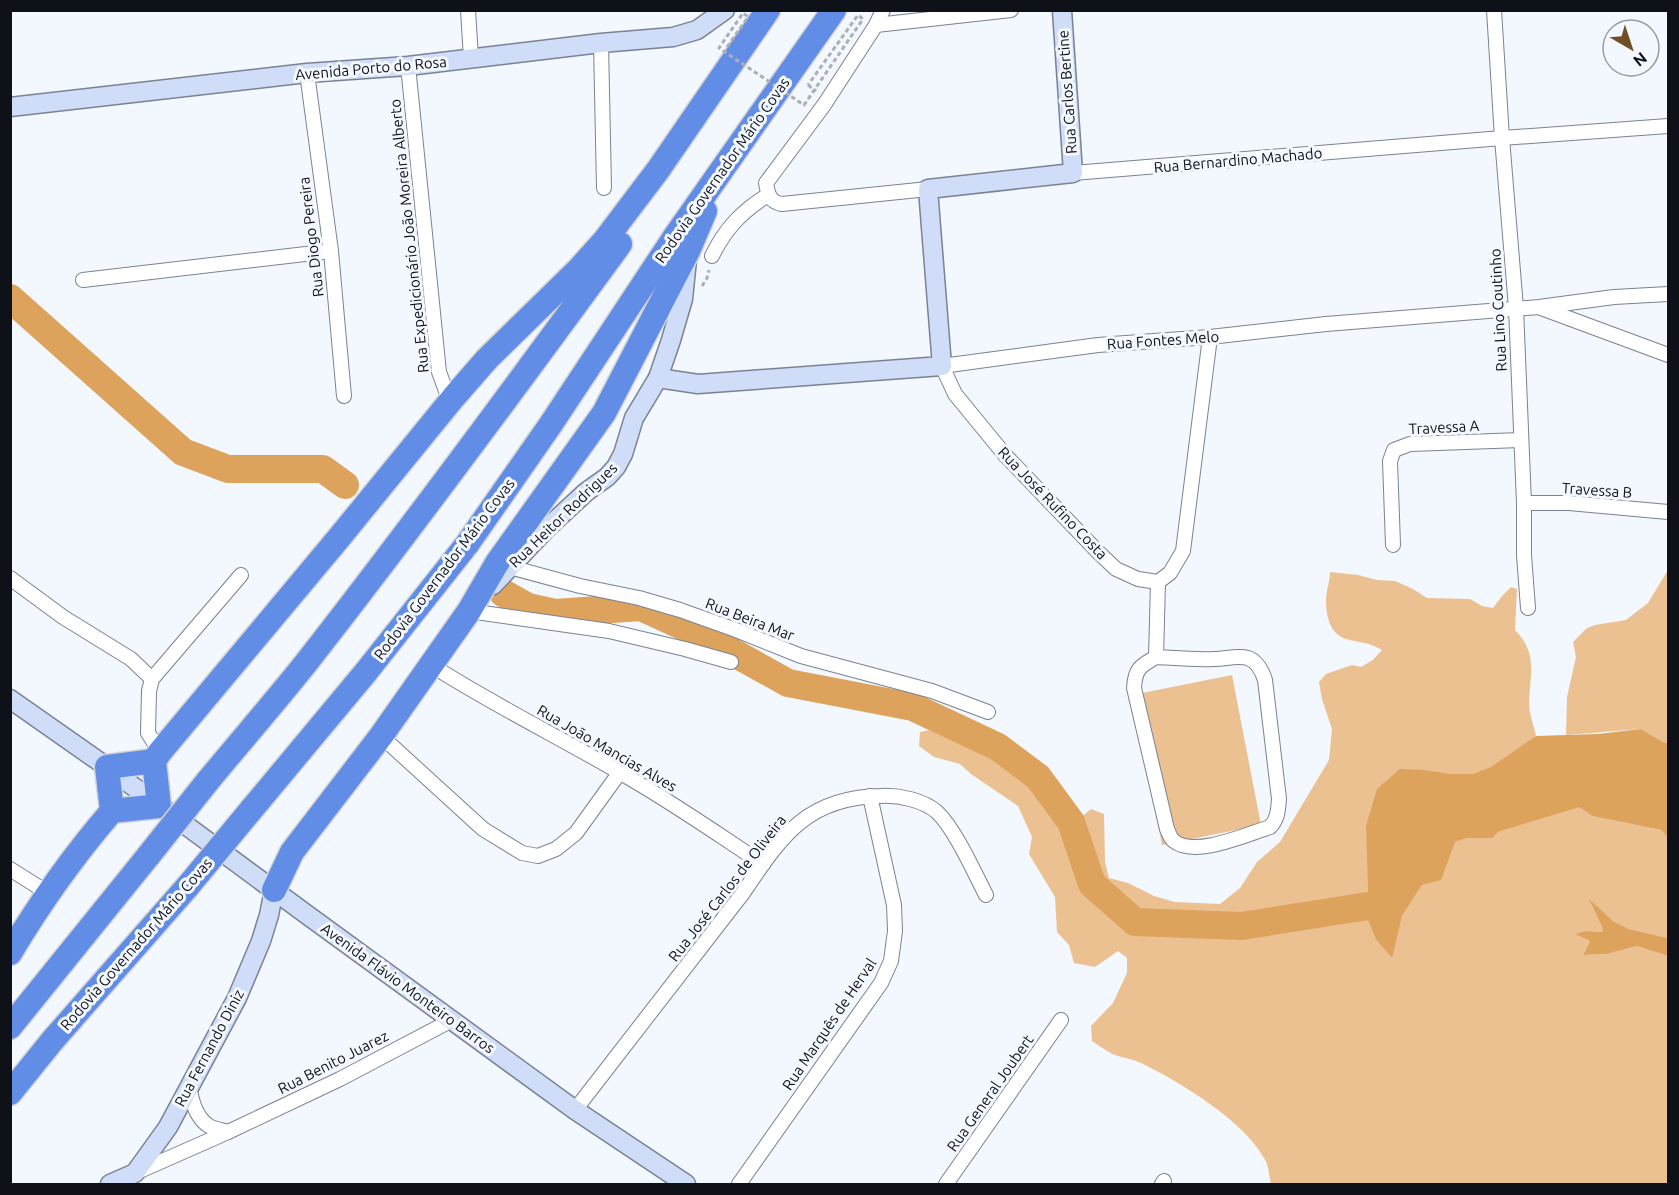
<svg xmlns="http://www.w3.org/2000/svg" width="1679" height="1195" viewBox="0 0 1679 1195" font-family="Ubuntu,sans-serif">
  <style>
    .green { fill: #ecc192 }
    .water { fill: #dda25c }
    .lines { fill: none; stroke-linecap: round; stroke-linejoin: round }
    .river { stroke: #dda25c; stroke-width: 28 }
    .street-casing { stroke: #7a8393; stroke-width: 16 }
    .secondary-casing { stroke: #7a8393; stroke-width: 21 }
    .highway-casing { stroke: #d4d4d5; stroke-width: 27 }
    .path { stroke: #abafb6; stroke-width: 3; stroke-dasharray: 4.5 3; stroke-linecap: butt }
    .street { stroke: #fff; stroke-width: 14 }
    .secondary { stroke: #d0ddf8; stroke-width: 18 }
    .highway { stroke: #628de6; stroke-width: 24 }
    .highway-bridge-casing { stroke: #d4d4d5; stroke-width: 27; stroke-linecap: butt }
    .path-bridge { stroke: #abafb6; stroke-width: 3; stroke-dasharray: 4.5 3; stroke-linecap: butt }
    .highway-bridge { stroke: #628de6; stroke-width: 24 }
    .labels { text-anchor: middle; dominant-baseline: central; stroke-width: 6; stroke-linejoin: round; paint-order: stroke }
    .street-label { font-size: 15px; fill: #0e1117; stroke: #f3f7fe }
  </style>
  <rect width="100%" height="100%" fill="#f3f7fe"/>
  <g class="green">
    <polygon points="1668,570 1668,743 1663,742 1641,729 1566,735 1567,697 1576,657 1573,642 1587,628 1595,625 1626,620 1648,603"/>
    <path d="M1330,572L1358,575L1377,580L1395,581L1413,589L1427,598L1470,599L1482,606L1493,608L1502,596L1511,587L1517,589L1515,630C1538,653 1530,674 1529,703C1529,714 1534,726 1536,736C1519,748 1492,772 1472,774C1456,776 1440,772 1425,770L1368,886L1367,918L1376,940L1391,957L1402,916L1422,885L1455,842L1467,838H1493L1526,798L1552,788L1592,816L1661,830L1668,838V938L1629,929L1613,921L1590,901L1602,927L1603,932L1586,931L1576,934L1590,941L1583,955L1607,954L1637,946L1668,956V1184H1271C1269,1176 1269,1165 1264,1158C1243,1120 1180,1082 1141,1063C1133,1059 1124,1058 1115,1055C1107,1052 1099,1045 1092,1041L1091,1026L1113,1003L1127,973V958L1118,951L1095,967L1074,963L1069,945L1057,932L1055,897L1029,854L1032,837L1018,806L971,774L960,764L934,757L919,746L920,732L940,728L1002,761L1045,797L1069,832L1082,874L1086,851L1079,819L1091,809L1104,814L1105,862L1109,878L1128,883L1154,896L1175,902L1220,904L1240,888L1257,862L1280,842L1329,760L1332,729L1322,699L1319,682L1326,674L1352,665L1361,667L1373,660L1382,650C1369,642 1360,643 1346,639C1330,634 1326,616 1326,600C1326,591 1330,581 1330,572Z"/>
    <polygon points="1232,675 1261,825 1162,845 1132,695"/>
  </g>
  <g class="water">
    <polygon points="1641,729 1663,742 1668,743 1668,838 1661,830 1592,816 1552,788 1526,798 1493,838 1467,838 1455,842 1441,880 1422,885 1402,916 1392,958 1376,940 1367,918 1368,886 1366,826 1377,789 1400,769 1425,770 1452,774 1473,774 1491,767 1536,736 1598,734"/>
    <polygon points="1589,899 1613,921 1629,929 1668,938 1668,956 1637,946 1607,954 1583,955 1590,941 1575,934 1586,931 1603,932 1602,927"/>
  </g>
  <g class="lines">
    <g class="river">
      <polyline points="10,298 183,452 228,469 323,469 345,485"/>
      <polyline points="503,593 528,607 555,613 641,607 700,634 788,683 913,707 998,747 1038,777 1071,822 1092,884 1135,922 1241,926 1381,904 1398,887"/>
      <polyline points="1478,823 1594,788 1668,796"/>
    </g>
    <g class="street-casing">
      <g id="street">
        <polyline points="468,10 471,58"/>
        <path d="M883,10L876,25L824,105L766,183C768,195 770,202 782,204L928,189"/>
        <polyline points="1494,10 1502,138 1516,308 1524,503 1524,555 1528,608"/>
        <polyline points="876,25 1011,10"/>
        <polyline points="601,43 604,188"/>
        <polyline points="408,66 439,372 446,391 453,398"/>
        <polyline points="307,73 331,251 344,396"/>
        <polyline points="1073,173 1502,138 1668,126"/>
        <path d="M712,256C725,229 742,211 768,195"/>
        <polyline points="83,280 331,251"/>
        <polyline points="1541,308 1668,355"/>
        <polyline points="1210,337 1183,551 1170,573 1158,582 1138,579 1116,569 1098,552 1005,455 955,394 942,366 1098,345 1210,337 1326,324 1539,307 1614,297 1668,294"/>
        <polyline points="1524,503 1569,503 1668,512"/>
        <polyline points="1393,545 1390,461 1394,450 1410,444 1521,440"/>
        <polyline points="502,565 580,586 639,598 680,610 736,630 801,656 932,691 988,712"/>
        <polyline points="10,578 63,617 131,659 152,679 149,691 148,733 160,752"/>
        <polyline points="469,611 609,631 685,649 731,662"/>
        <path d="M1156,657C1175,658 1195,660 1214,659C1225,659 1237,655 1248,658C1257,661 1262,671 1265,680L1279,799C1278,810 1278,819 1270,827C1248,834 1194,858 1174,841C1170,838 1169,833 1167,829L1134,688C1135,669 1140,666 1156,657Z"/>
        <polyline points="1156,657 1158,582"/>
        <path d="M431,665C492,704 557,736 619,772C669,800 716,833 763,864"/>
        <polyline points="152,679 241,575"/>
        <polyline points="381,736 483,829 522,853 538,856 556,849 576,833 620,772"/>
        <polyline points="10,869 48,893"/>
        <path d="M189,1085C191,1099 196,1118 209,1126C214,1129 222,1130 228,1132"/>
        <path d="M575,1110L743,893C781,837 806,797 881,796C899,795 923,800 937,812C955,829 974,872 986,895"/>
        <polyline points="135,1173 228,1132 340,1079 452,1020"/>
        <polyline points="739,1184 881,983 891,961 895,931 894,905 870,796"/>
        <polyline points="946,1184 1061,1020"/>
        <polyline points="1162,1184 1164,1181"/>
      </g>
    </g>
    <g class="secondary-casing">
      <g id="secondary">
        <polyline points="10,107 307,73 408,66 601,43 673,37 697,30 725,10"/>
        <polyline points="658,378 698,384 942,366 928,189 1073,173 1062,10"/>
        <polyline points="493,585 546,529 586,492 607,477 616,467 623,454 634,418 658,378 671,340 683,299 687,260"/>
        <polyline points="10,699 107,767 306,914 575,1110 686,1184"/>
        <polyline points="110,1184 135,1173 168,1127 237,998 261,941 269,915 274,890"/>
      </g>
    </g>
    <g class="highway-casing">
      <g id="highway">
        <path d="M207,782C240,742 274,703 306,663C414,525 517,385 620,244"/>
        <polyline points="251,810 366,672 468,543 551,424 674,238 834,10"/>
        <polyline points="112,811 107,767 154,761"/>
        <polyline points="274,890 292,852 381,736 469,611 497,563 604,413 688,251 705,211"/>
        <path d="M10,953C40,903 74,855 112,811L159,806L154,761L160,752L338,539L453,398L487,359L579,269L605,240L658,170L768,10"/>
        <polyline points="10,1027 149,855"/>
        <polyline points="10,1093 52,1041 188,886"/>
      </g>
    </g>
    <g class="path">
      <polyline points="808,85 816,91"/>
      <polyline points="702,286 707,278 709,270"/>
    </g>
    <use href="#street" class="street"/>
    <use href="#secondary" class="secondary"/>
    <use href="#highway" class="highway"/>
    <g class="highway-bridge-casing">
      <g id="highway-bridge">
        <polyline points="149,855 207,782"/>
        <polyline points="188,886 251,810"/>
      </g>
    </g>
    <polyline class="path-bridge" points="727,47 748,17 743,13 719,48 804,105 863,19 858,15 808,85"/>
    <use href="#highway-bridge" class="highway-bridge"/>
  </g>
  <g class="labels">
    <g class="street-label">
      <text transform="translate(371 68) rotate(-5)">Avenida Porto do Rosa</text>
      <text transform="translate(1067 92) rotate(-94)">Rua Carlos Bertine</text>
      <text transform="translate(1238 160) rotate(-5)">Rua Bernardino Machado</text>
      <text transform="translate(722 170) rotate(-55)">Rodovia Governador Mário Covas</text>
      <text transform="translate(409 236) rotate(-96)">Rua Expedicionário João Moreira Alberto</text>
      <text transform="translate(311 237) rotate(-97)">Rua Diogo Pereira</text>
      <text transform="translate(1498 310) rotate(-93)">Rua Lino Coutinho</text>
      <text transform="translate(1163 340) rotate(-4)">Rua Fontes Melo</text>
      <text transform="translate(1444 427) rotate(-3)">Travessa A</text>
      <text transform="translate(1597 490) rotate(4)">Travessa B</text>
      <text transform="translate(1053 503) rotate(46)">Rua José Rufino Costa</text>
      <text transform="translate(563 515) rotate(-44)">Rua Heitor Rodrigues</text>
      <text transform="translate(444 569) rotate(-53)">Rodovia Governador Mário Covas</text>
      <text transform="translate(750 619) rotate(21)">Rua Beira Mar</text>
      <text transform="translate(607 748) rotate(30)">Rua João Mancias Alves</text>
      <text transform="translate(727 888) rotate(-52)">Rua José Carlos de Oliveira</text>
      <text transform="translate(136 944) rotate(-49)">Rodovia Governador Mário Covas</text>
      <text transform="translate(408 988) rotate(36)">Avenida Flávio Monteiro Barros</text>
      <text transform="translate(829 1024) rotate(-56)">Rua Marquês de Herval</text>
      <text transform="translate(209 1048) rotate(-62)">Rua Fernando Diniz</text>
      <text transform="translate(333 1062) rotate(-27)">Rua Benito Juarez</text>
      <text transform="translate(990 1093) rotate(-55)">Rua General Joubert</text>
    </g>
  </g>
  <rect width="1679" height="1195" fill="none" stroke="#0e1117" stroke-width="24"/>
  <g transform="translate(1631 48) rotate(141)"><circle r="28" fill="#f3f7fe" stroke="#979ba2" stroke-width="1.5"/>
  <path d="M0-4.5L10 22L0 15L-10 22Z" fill="#714f26"/>
  <text y="-9" font-size="16" font-weight="bold" text-anchor="middle" fill="#0e1117">N</text>
  </g>
</svg>
